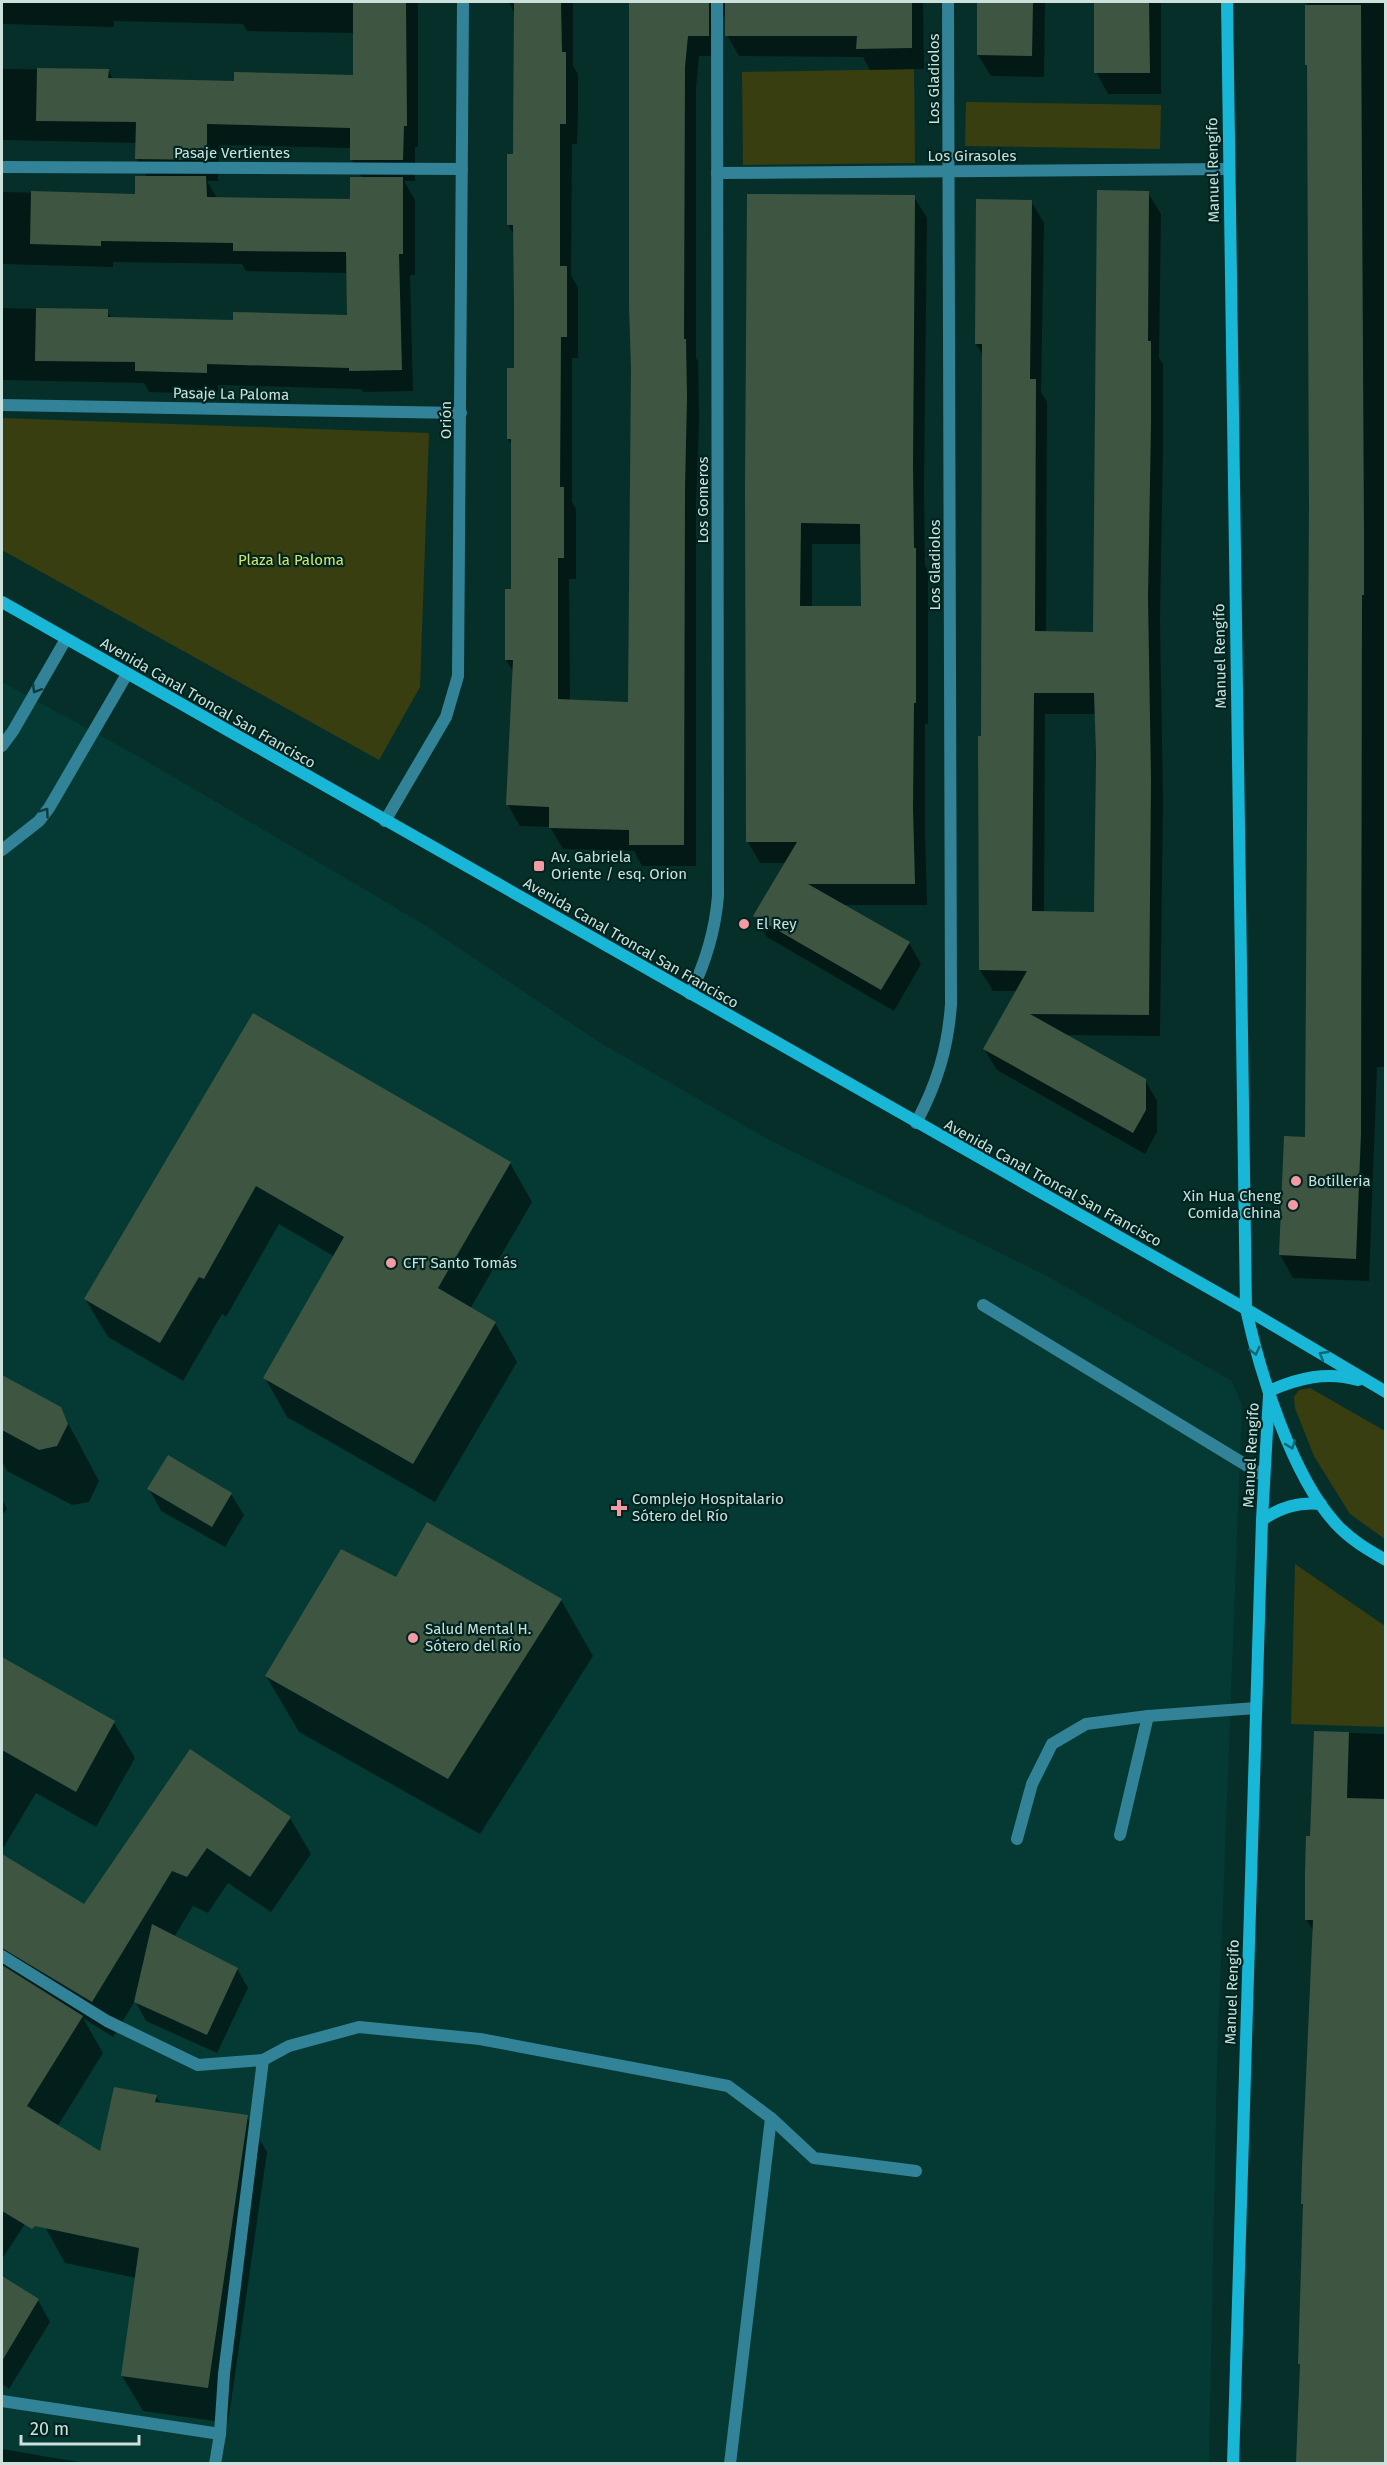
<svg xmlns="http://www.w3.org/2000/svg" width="1387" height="2465" viewBox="0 0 1387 2465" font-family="'Fira Sans',sans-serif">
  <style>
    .built { fill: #043a33 }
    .green { fill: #393e10 }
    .shadow { fill: #0007; fill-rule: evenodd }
    .building { fill: #3e5641; fill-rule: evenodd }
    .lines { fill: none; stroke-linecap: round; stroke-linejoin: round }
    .lane { stroke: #328397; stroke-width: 12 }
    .street { stroke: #328397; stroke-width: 12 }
    .secondary { stroke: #18b7d7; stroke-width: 12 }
    .oneway { stroke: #0c3c3e }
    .oneway2 { stroke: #0b6773 }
    .poi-dot { fill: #f49aa3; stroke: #002521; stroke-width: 2 }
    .labels { text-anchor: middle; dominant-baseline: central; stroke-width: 4.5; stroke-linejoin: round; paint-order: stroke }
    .street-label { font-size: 15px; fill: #cce0dc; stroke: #002521 }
    .park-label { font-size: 15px; fill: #d7e564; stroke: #002521 }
    .poi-label { font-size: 15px; fill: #cce0dc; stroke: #002521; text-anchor: start }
  </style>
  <rect width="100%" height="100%" fill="#072f2a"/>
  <polygon class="built" points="2,682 143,759 425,925 599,1042 773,1142 1045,1275 1232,1381 1242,1405 1217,2064 1209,2463 2,2463"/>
  <g class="green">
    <polygon points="914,69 915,163 743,165 742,72"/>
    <polygon points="966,102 1161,105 1160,149 965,146"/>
    <polygon points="2,418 429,433 420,687 379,760 2,550"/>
    <polygon points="1310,1388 1385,1431 1385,1539 1350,1514 1314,1456 1295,1408 1294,1397 1299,1390"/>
    <polygon points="1295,1564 1385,1626 1385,1727 1291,1724"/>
  </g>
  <g class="shadow">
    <path d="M2,2H418V147H415V181H404L415,200V275H410L413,391L363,392L361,389L218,385V394L149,392L144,383L2,380V308L107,311L112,319L234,322L349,316L348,273L246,271L242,264L113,262V267L2,264V192L136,195L147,177L137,159V143L2,140V69L108,70L113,79L235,82L354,76V33L247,31L243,24L114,21V27L2,24ZM219,145L352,148V160L362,178L352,201L217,198L207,181H218Z"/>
    <polygon points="509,2 573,2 573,66 578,74 578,110 577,144 572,144 571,275 578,288 578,358 572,358 572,502 576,509 576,579 569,579 570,701 629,704 633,368 631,2 923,2 924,69 870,70 863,57 739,56 727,35 727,12 720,23 720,56 699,56 696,89 696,358 698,361 699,420 696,510 696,866 642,866 634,851 563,849 550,827 520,826 508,805 514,673 506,660 512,590 513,447 508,439 515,369 515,236 508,225 514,155 515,15"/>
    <polygon points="979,2 1045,2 1044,77 991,76 978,55"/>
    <polygon points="1096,2 1161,2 1161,94 1108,94 1096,72"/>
    <polygon points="1307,2 1386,2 1386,1067 1377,1067 1369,1281 1293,1278 1280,1255 1307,1138 1310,507"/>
    <path d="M1148,193L1161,214L1159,358L1163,364V447L1160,620L1163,800L1160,1036L1065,1035L1145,1080L1157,1101V1132L1145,1154L997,1070L984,1049L1017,991H993L980,970L983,356L976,344L1031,201L1044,223L1041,392L1047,402L1046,633H1095ZM1045,714H1096L1095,913H1044Z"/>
    <path d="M914,197L927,218L924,488L925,566L928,570V724H925V830L927,905H842L909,943L921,964L894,1011L767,937L755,916L786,863H760L748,842L746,488ZM812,544H862L863,608H812Z"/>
    <polygon points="254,1015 510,1163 532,1202 470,1309 495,1323 517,1362 435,1502 287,1417 265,1378 335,1257 279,1224 226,1317 222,1314 183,1381 108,1337 85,1299"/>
    <polygon points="2,1376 60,1408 99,1481 89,1502 72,1505 7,1471 2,1461"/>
    <polygon points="149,1489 231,1494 244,1515 225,1547 161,1511"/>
    <polygon points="2,1499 7,1509 2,1515"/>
    <polygon points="396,1579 561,1600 593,1656 480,1834 299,1732 266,1676"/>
    <polygon points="2,1659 114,1723 135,1758 96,1827 36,1793 2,1850"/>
    <polygon points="1315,1732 1386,1734 1386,2464 1297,2463 1301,2367 1300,2363 1304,2207 1302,2204 1314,1932 1306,1919"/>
    <polygon points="190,1751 290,1818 311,1854 271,1912 228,1883 208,1913 193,1906 174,1937 237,1969 248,1988 217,2053 146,2021 135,2001 113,2037 83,2018 103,2053 57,2127 100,2153 156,2096 161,2104 247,2117 267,2152 228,2423 143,2411 122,2376 136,2278 65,2263 45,2227 42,2198 2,2259 2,1856 84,1906"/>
    <polygon points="11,2284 38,2300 50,2322 9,2389 2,2384 2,2299"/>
    <polygon points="2,2449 90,2464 2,2464"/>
  </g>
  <g class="building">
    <polygon points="353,2 406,2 407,126 404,126 403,160 350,160 350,128 207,124 207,160 135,159 136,122 36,121 37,68 109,69 108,78 234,81 234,72 353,75"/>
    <polygon points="514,2 561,2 562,52 566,52 566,124 560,124 560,266 567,266 567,337 561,337 560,487 564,487 564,558 558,558 558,699 628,702 631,368 629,306 629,2 709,2 709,36 688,36 685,67 684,339 686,339 687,398 685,488 684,845 629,845 629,830 549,828 549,807 506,805 513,660 505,660 505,589 511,589 511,439 507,439 507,368 514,368 514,301 513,225 507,225 507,154 513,154"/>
    <polygon points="725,2 912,2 912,48 856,49 857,36 725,36"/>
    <polygon points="977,2 1033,2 1032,56 977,55"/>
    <polygon points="1094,2 1149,2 1150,73 1094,73"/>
    <polygon points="1305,5 1361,5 1364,536 1364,595 1362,595 1361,1133 1356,1259 1279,1255 1284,1136 1305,1137 1309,507 1307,65 1305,65"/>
    <polygon points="135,176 206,176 207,197 350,199 350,177 403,177 403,254 399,254 402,370 349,371 349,368 207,364 207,373 135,371 135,362 35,361 36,308 108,309 108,317 233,320 233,312 347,315 346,252 233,251 233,243 101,241 101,246 30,244 31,191 135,194"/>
    <path d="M1097,190L1149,191L1148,341H1151V424L1148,598L1151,778L1149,1015L1030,1014L1146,1079V1110L1133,1133L983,1049L1027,971L979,970L978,736H981L982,344H975L976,199L1032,200L1030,379H1036L1035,631L1093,632ZM1034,693H1094L1096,753L1094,912L1032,911Z"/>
    <path d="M747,194L915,195L913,465L914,548H916V703H914L913,808L915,884H808L910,942L881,990L753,916L797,842H746L745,488ZM801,523L860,524L861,606H800Z"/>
    <polygon points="253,1013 511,1162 438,1288 496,1322 413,1464 263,1378 344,1237 256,1186 204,1279 199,1277 160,1343 84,1299"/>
    <polygon points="2,1375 61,1407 68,1424 57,1446 39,1450 2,1430"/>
    <polygon points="168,1455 232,1493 212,1527 147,1489"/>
    <polygon points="427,1522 562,1599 448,1779 265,1676 341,1549 396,1577"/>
    <polygon points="2,1657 115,1721 76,1792 2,1750"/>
    <polygon points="1314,1731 1349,1732 1347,1798 1386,1799 1386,2463 1296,2463 1300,2364 1298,2364 1303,2204 1301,2204 1302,2168 1313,1920 1305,1920 1305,1873 1306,1836 1310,1836"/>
    <polygon points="190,1749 291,1817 250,1877 207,1848 187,1877 172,1871 92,2002 2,1948 2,1854 84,1904"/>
    <polygon points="152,1924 238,1968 207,2035 134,2002"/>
    <polygon points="2,1965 83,2016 27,2106 100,2151 114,2087 157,2095 155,2102 248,2115 208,2388 121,2376 139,2248 35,2226 32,2229 2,2211"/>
    <polygon points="2,2276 39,2299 2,2361"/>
  </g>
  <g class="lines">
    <g class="lane">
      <polyline points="2,746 13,731 66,639"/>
      <polyline points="2,850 39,821 49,808 127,674"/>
      <polyline points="983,1305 1264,1476"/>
      <polyline points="1120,1835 1148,1716"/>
      <polyline points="1017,1839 1032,1784 1052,1744 1086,1724 1148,1716 1256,1708"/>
      <polyline points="2,1956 107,2021 198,2065 263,2060 289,2046 359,2027 480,2039 728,2086 771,2118 814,2158 916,2171"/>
      <polyline points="2,2401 220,2434"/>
      <polyline points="215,2464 220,2434 224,2374 263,2060"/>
      <polyline points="730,2464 771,2118"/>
    </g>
    <g class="street">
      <polyline points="2,167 462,169"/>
      <polyline points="717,173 1227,169"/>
      <polyline points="2,405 461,413"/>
      <polyline points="385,821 446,717 458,676 463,2"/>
      <path d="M690,994C706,962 715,932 718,896L717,2"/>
      <path d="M916,1123C937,1084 948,1048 951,1004L948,2"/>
    </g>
    <g class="secondary">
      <path d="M1227,2L1246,1309C1260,1373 1292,1477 1337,1525C1351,1540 1368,1550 1386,1560"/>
      <polyline points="2,602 1246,1309 1386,1392"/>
      <path d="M1269,1391C1298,1378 1327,1371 1358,1380"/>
      <path d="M1262,1520C1281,1507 1298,1502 1321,1504"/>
      <polyline points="1233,2464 1262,1520 1269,1395"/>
    </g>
  </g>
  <defs><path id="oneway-chevron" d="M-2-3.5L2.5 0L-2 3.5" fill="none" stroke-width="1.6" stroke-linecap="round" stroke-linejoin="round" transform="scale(1.5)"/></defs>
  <g class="oneway">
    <use href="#oneway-chevron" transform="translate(36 689) rotate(121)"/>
    <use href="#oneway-chevron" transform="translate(45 812) rotate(-55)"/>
  </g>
  <g class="oneway2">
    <use href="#oneway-chevron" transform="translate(1255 1351) rotate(76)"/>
    <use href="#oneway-chevron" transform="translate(1323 1355) rotate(-150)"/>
    <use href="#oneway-chevron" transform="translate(1291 1445) rotate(69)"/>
  </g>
  <g class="poi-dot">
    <rect x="533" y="860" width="12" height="12" rx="3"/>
    <circle cx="744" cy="924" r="6"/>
    <circle cx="1296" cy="1181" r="6"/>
    <circle cx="1293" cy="1205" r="6"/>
    <circle cx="391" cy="1263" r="6"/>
    <path d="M616 1499h6v6h6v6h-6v6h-6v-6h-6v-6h6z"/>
    <circle cx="413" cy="1638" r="6"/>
  </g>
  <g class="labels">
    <g class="street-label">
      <text transform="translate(934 79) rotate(-90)">Los Gladiolos</text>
      <text x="232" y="153">Pasaje Vertientes</text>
      <text x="972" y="156">Los Girasoles</text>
      <text transform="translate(1213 170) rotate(-91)">Manuel Rengifo</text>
      <text transform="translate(231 394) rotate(1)">Pasaje La Paloma</text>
      <text transform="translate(446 420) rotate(-90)">Orión</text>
      <text transform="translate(703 500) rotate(-90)">Los Gomeros</text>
      <text transform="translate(935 565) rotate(-90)">Los Gladiolos</text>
      <text transform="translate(1220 656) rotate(-91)">Manuel Rengifo</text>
      <text transform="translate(208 703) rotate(30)">Avenida Canal Troncal San Francisco</text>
      <text transform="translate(631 943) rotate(30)">Avenida Canal Troncal San Francisco</text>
      <text transform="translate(1053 1183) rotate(29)">Avenida Canal Troncal San Francisco</text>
      <text transform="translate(1251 1455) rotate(-87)">Manuel Rengifo</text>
      <text transform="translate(1232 1992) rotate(-88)">Manuel Rengifo</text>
    </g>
    <g class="park-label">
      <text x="291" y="560">Plaza la Paloma</text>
    </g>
    <g class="poi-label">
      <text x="551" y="857">Av. Gabriela<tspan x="551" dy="17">Oriente / esq. Orion</tspan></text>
      <text x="756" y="924">El Rey</text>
      <text x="1308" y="1181">Botilleria</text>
      <text x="1281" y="1196" text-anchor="end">Xin Hua Cheng<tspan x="1281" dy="17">Comida China</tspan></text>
      <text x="403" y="1263">CFT Santo Tomás</text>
      <text x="632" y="1499">Complejo Hospitalario<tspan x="632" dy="17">Sótero del Río</tspan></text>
      <text x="425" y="1629">Salud Mental H.<tspan x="425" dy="17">Sótero del Río</tspan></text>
    </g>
  </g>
  <rect width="1387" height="2465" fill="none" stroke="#cce0dc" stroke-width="6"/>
  <path d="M21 2435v9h118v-9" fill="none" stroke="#cce0dc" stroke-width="3"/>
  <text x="30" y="2435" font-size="18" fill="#cce0dc" stroke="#002521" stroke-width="4.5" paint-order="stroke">20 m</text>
</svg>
